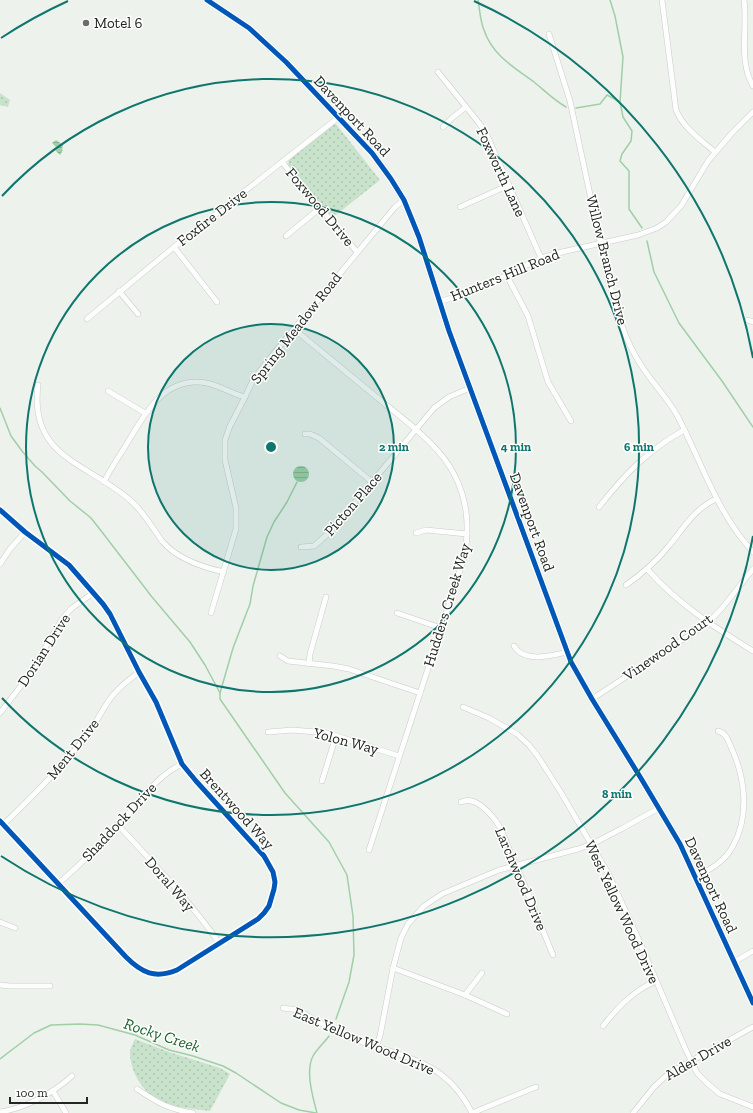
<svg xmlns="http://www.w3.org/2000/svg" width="753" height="1113" viewBox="0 0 753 1113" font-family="'Zilla Slab',serif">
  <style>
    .park { fill: url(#park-dots) }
    .water { fill: url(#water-rules) }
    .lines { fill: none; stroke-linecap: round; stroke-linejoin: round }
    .stream { stroke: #a0cfa7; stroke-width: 1.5 }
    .street-casing { stroke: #c9cdc9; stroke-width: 6 }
    .secondary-casing { stroke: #c9cdc9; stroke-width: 8 }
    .street { stroke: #fcfdfc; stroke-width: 5 }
    .secondary { stroke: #fcfdfc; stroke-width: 7 }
    .cycleway-casing { stroke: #fdfffd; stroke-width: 8 }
    .cycleway { stroke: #0057b8; stroke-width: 5 }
    .ring { fill: none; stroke: #0f766e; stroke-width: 2 }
    .poi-dot { fill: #6a6d6a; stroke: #fdfffd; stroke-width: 1.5 }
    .labels { text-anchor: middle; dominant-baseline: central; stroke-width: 3; stroke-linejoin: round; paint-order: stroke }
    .poi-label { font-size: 15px; fill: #232623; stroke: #fdfffd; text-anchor: start }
    .street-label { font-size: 15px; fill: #232623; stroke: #fdfffd }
    .water-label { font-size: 16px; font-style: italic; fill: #1a5f2c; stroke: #fdfffd }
    .centre { fill: #0f766e; stroke: #fdfffd; stroke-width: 2 }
    .ring-label { font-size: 12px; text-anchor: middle; font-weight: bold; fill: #0f766e; stroke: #fdfffd; stroke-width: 3; stroke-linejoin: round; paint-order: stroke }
  </style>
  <defs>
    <pattern id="park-dots" width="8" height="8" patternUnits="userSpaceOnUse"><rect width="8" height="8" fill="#c8e2cb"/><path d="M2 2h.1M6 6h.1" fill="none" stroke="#acc2ae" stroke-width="1.8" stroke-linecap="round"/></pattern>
    <pattern id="water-rules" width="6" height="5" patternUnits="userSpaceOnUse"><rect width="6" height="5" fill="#a0cfa7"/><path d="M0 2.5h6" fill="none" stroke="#8ab28f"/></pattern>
  </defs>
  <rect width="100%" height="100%" fill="#edf2ed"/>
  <g class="park">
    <polygon points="0,93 10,100 8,107 0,105"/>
    <polygon points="333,124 336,124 380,180 332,218 288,165 289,160"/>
    <path d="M135,1039L169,1052L220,1068L230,1074L210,1111C194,1109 176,1108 161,1101C143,1093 131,1073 130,1054C130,1049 133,1043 135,1039Z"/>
  </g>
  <g class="water">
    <polygon points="56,140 63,145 62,149 63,150 60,155 55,150 56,147 52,143"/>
    <circle cx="301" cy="474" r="8"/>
  </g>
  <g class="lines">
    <g class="stream">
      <path d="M478,0C480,10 480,21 484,30C492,55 515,68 534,82C545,91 554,100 566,107"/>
      <polyline points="610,0 615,16 623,57 620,102 623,117 632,131 631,141 622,154 620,161 629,171 629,209 642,228"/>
      <polyline points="576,108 600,104 607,95 620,102"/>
      <polyline points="647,241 654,272 679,323 722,381 753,427"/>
      <polyline points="0,408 11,436 22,451 35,466 42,472 70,501 91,518 102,532 152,597 190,642 205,665 220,693"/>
      <polyline points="297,482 287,502 274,522 267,537 253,586 250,604 233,648 220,693 220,699 285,793 329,842 347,875 353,916 354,955 349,982 336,1019"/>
      <polyline points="0,1059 34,1033 51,1025 80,1024 98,1025 135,1035 169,1050 193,1056 223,1066 236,1073 281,1103 299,1110 316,1113"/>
      <path d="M317,1113C313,1098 305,1071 313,1056C317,1049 324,1043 329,1036"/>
    </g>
    <g class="street-casing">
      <g id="street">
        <path d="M662,0L676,110C684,129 700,139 715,152"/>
        <path d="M744,0C748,28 738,60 753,86"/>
        <path d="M549,34L570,101L607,274C615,305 623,338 641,365C652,383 668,398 678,417C702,463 717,513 753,552"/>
        <polyline points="438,72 479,123 486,133 541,258"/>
        <polyline points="443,127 452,118 466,107"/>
        <polyline points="282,162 357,252"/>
        <polyline points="460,207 509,185"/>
        <polyline points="286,236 320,208"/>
        <polyline points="174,247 217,302"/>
        <polyline points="507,276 528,316 548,382 571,421"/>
        <polyline points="119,291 138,314"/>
        <polyline points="439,302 479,289 541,258 562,252 638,235 657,228 666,222 681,206 708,161 732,133 753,112"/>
        <polyline points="87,319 174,247 339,117"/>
        <polyline points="748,320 753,322"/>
        <path d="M294,329C321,351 347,373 374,395C400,417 440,444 455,476C468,502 469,527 465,555L369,850"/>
        <path d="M38,385C29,458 88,463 130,500C143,511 152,527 162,541C177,559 201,567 224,572"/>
        <polyline points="108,391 145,413"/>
        <polyline points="305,434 310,434 319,438 372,482"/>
        <path d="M104,482C111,467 121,454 129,440C145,414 162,381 198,382C215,382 229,393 245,397"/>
        <path d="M599,507C625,474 647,451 684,430"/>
        <path d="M0,510L25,532L69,565L103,604L110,614L139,672L156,702L182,764L196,781L264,856L273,872L275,882L274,889L269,906L264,913L258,919L177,970C155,979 142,973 126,957L0,821"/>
        <polyline points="416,533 426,530 467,534"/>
        <polyline points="301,547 314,546 330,532 434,408 449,397 470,388"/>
        <polyline points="0,564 10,549 25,532"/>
        <path d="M648,570C678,604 714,627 753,651"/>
        <path d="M626,585C643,573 655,563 668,547C683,529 694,509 716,499"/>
        <polyline points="211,613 236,529 236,508 225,460 225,440 230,426 245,397 253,380 266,363 395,207 404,200"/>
        <polyline points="397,613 441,628"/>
        <path d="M514,646C524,663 551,656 567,652"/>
        <polyline points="280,656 288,661 333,666 349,669 420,693"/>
        <polyline points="309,664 310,654 326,597"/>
        <polyline points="592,699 708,623 722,608 753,569"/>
        <polyline points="463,707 489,718 517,734 529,745 537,755 560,791 608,873 638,938 685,1048 697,1073 707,1083 720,1094 753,1107"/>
        <polyline points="0,713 30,674 62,619 72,608 93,593"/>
        <polyline points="268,732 293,730 327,733 399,756"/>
        <polyline points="322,781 336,736"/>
        <path d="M461,802C475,796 488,811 496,821C504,833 508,848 514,861C528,892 540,924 553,955"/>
        <path d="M3,825C32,797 60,769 85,738C95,726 101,711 110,699C117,688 129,680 139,672"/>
        <path d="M118,825C153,863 190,901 220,944"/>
        <path d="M696,877C711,869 725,861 733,846C750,815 745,777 731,747C728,740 726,733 718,731"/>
        <path d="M58,884C82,863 105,840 126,816C144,797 158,775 182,764"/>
        <polyline points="0,922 15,928"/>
        <polyline points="734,962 753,951"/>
        <polyline points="393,968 465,995 507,1014"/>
        <polyline points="0,985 10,986 50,986"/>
        <polyline points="465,995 482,973"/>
        <path d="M283,1008C288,1009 294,1009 298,1010C303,1012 307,1016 312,1018C322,1024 333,1030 344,1035C397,1058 443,1055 472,1113"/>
        <path d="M603,1026C618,1007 633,991 656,981"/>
        <polyline points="376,1047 380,1036 393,968 401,938 408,924 424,906 442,894 499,870 578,849 592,844 623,828 659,808"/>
        <path d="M137,1089C158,1103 168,1109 193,1113"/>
        <polyline points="53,1091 66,1113"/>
        <path d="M0,1112C26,1108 53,1093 72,1076"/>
        <polyline points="472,1113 536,1087"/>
        <polyline points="633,1113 654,1087 668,1074 753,1027"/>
      </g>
    </g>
    <g class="secondary-casing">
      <polyline id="secondary" points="207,0 249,28 286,62 372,153 391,179 404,200 419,237 449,331 571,662 592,699 642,780 680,844 753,1003"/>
    </g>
    <use href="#street" class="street"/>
    <use href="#secondary" class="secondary"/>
    <g class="cycleway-casing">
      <g id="cycleway">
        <polyline points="207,0 249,28 286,62 372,153 391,179 404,200 419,237 449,331 571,662 592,699 642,780 680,844 753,1003"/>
        <path d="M0,510L25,532L69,565L103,604L110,614L139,672L156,702L182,764L196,781L264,856L273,872L275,882L274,889L269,906L264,913L258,919L177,970C155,979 142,973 126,957L0,821"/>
      </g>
    </g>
    <use href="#cycleway" class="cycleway"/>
  </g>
  <circle cx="271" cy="447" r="123" fill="#0f766e" fill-opacity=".12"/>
  <g class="ring">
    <circle cx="271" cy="447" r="123"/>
    <circle cx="271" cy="447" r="245"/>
    <path d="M2 196A368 368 0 1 1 2 698"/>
    <path d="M753 536A490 490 0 0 1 1 856M1 38A490 490 0 0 1 68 1M474 1A490 490 0 0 1 753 358"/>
  </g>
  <circle class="poi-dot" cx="86" cy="23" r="4"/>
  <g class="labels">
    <g class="poi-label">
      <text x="94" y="23">Motel 6</text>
    </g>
    <g class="street-label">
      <text transform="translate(352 116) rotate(47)">Davenport Road</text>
      <text transform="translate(501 172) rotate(65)">Foxworth Lane</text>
      <text transform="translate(320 207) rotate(50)">Foxwood Drive</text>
      <text transform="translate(212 217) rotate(-38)">Foxfire Drive</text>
      <text transform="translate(607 260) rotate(76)">Willow Branch Drive</text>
      <text transform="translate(505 275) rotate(-22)">Hunters Hill Road</text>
      <text transform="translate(296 328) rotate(-52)">Spring Meadow Road</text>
      <text transform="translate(353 504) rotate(-49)">Picton Place</text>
      <text transform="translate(532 522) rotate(70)">Davenport Road</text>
      <text transform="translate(447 605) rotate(-73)">Hudders Creek Way</text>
      <text transform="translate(668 647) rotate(-35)">Vinewood Court</text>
      <text transform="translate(44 650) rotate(-57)">Dorian Drive</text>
      <text transform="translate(346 741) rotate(15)">Yolon Way</text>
      <text transform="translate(73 749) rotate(-51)">Ment Drive</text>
      <text transform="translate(237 809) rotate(48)">Brentwood Way</text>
      <text transform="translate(119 822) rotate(-47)">Shaddock Drive</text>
      <text transform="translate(521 879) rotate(67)">Larchwood Drive</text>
      <text transform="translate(170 884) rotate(49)">Doral Way</text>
      <text transform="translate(711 885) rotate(65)">Davenport Road</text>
      <text transform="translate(622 912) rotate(65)">West Yellow Wood Drive</text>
      <text transform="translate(364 1041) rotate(23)">East Yellow Wood Drive</text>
      <text transform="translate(698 1058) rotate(-30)">Alder Drive</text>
    </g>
    <g class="water-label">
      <text transform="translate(162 1035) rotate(18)">Rocky Creek</text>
    </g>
  </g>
  <circle cx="271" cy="447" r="6" class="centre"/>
  <g class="ring-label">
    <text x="394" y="451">2 min</text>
    <text x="516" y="451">4 min</text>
    <text x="639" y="451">6 min</text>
    <text x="617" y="798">8 min</text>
  </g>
  <path d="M10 1097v6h77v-6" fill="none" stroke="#232623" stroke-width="2"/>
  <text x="16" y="1097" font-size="12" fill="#232623" stroke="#fdfffd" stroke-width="3" paint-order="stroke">100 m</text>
</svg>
